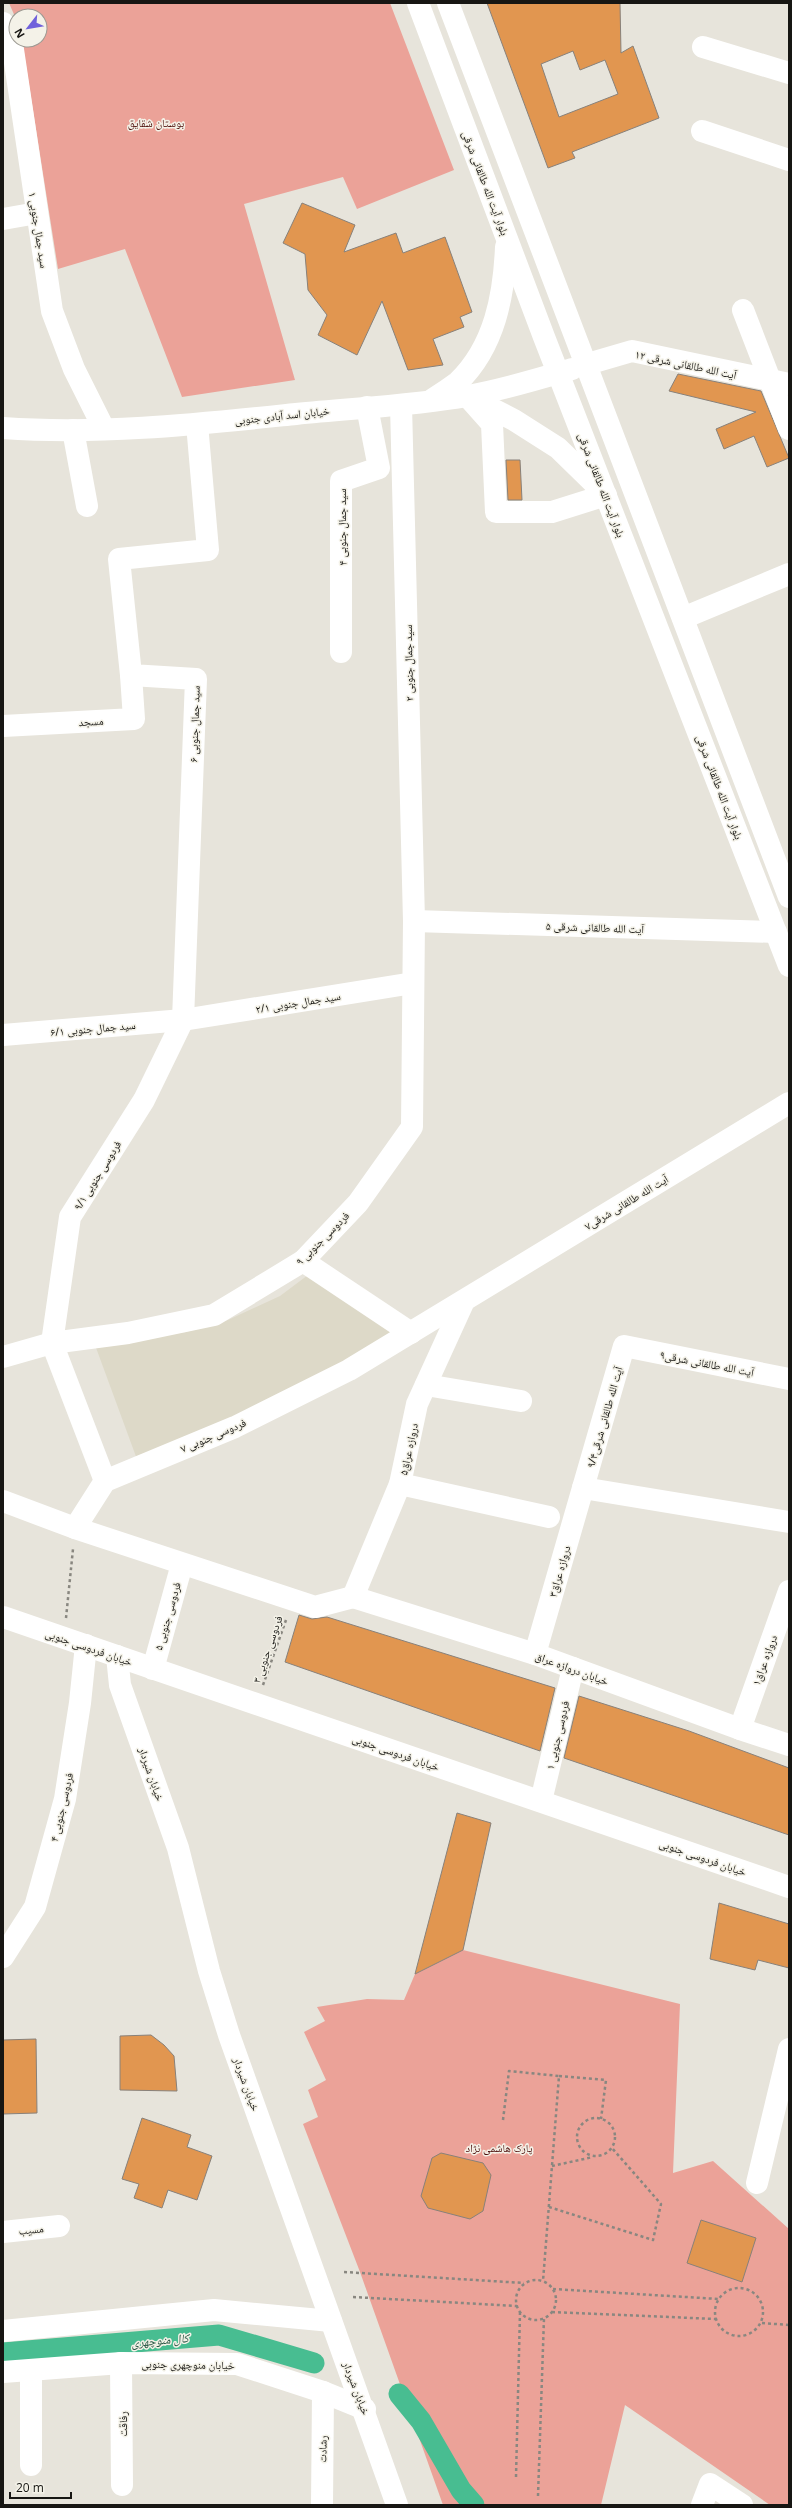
<svg xmlns="http://www.w3.org/2000/svg" width="792" height="2508" viewBox="0 0 792 2508" font-family="'Open Sans','Noto Naskh Arabic',sans-serif">
  <style>
    .built { fill: #ddd9c8 }
    .green { fill: #eba298 }
    .lines { fill: none; stroke-linecap: round; stroke-linejoin: round }
    .canal { stroke: #48bd91; stroke-width: 21 }
    .building { fill: #e19650; stroke: #88817a; fill-rule: evenodd }
    .path { stroke: #898780; stroke-width: 2.5; stroke-dasharray: 3 3; stroke-linecap: butt }
    .minor { stroke: #fff; stroke-width: 22 }
    .major { stroke: #fff; stroke-width: 22 }
    .labels { text-anchor: middle; dominant-baseline: central; stroke-width: 3; stroke-linejoin: round; paint-order: stroke }
    .park-label { font-size: 11px; fill: #4e100d; stroke: #f4f2e8 }
    .street-label { font-size: 11px; fill: #171613; stroke: #f4f2e8 }
    .water-label { font-size: 12px; font-style: italic; fill: #295845; stroke: #f4f2e8 }
  </style>
  <rect width="100%" height="100%" fill="#e7e4db"/>
  <polygon class="built" points="308,1275 395,1335 312,1382 138,1462 95,1345 186,1332 228,1320 280,1296"/>
  <g class="green">
    <polygon points="9,3 390,3 454,170 357,209 343,177 244,204 295,380 182,397 125,249 58,269 22,40 40,40 40,16 16,16 16,19"/>
    <polygon points="463,1950 680,2004 673,2173 713,2161 789,2229 789,2505 770,2505 625,2405 601,2505 443,2505 360,2272 303,2124 318,2117 308,2090 326,2080 304,2032 325,2021 317,2007 367,1999 404,2000 415,1974"/>
  </g>
  <g class="lines">
    <g class="canal">
      <polyline points="3,2353 219,2335 314,2363"/>
      <polyline points="399,2394 421,2421 461,2490 474,2505"/>
    </g>
  </g>
  <g class="building">
    <path d="M487,3H620L621,53L633,46L659,118L572,152L575,158L548,168ZM573,51L580,70L605,60L618,94L559,117L541,64Z"/>
    <polygon points="302,203 355,225 344,252 396,233 403,253 445,237 472,312 460,317 464,327 433,339 443,365 408,370 382,301 357,355 318,335 327,315 308,290 305,254 283,243"/>
    <polygon points="678,374 761,391 789,458 767,467 754,436 724,449 716,429 756,412 669,391"/>
    <polygon points="506,460 520,460 522,500 508,500"/>
    <polygon points="299,1615 312,1619 327,1617 555,1688 540,1751 285,1662"/>
    <polygon points="579,1696 689,1731 789,1768 789,1835 564,1758"/>
    <polygon points="457,1813 491,1823 463,1950 415,1974"/>
    <polygon points="719,1903 789,1924 789,1968 758,1960 755,1970 710,1959"/>
    <polygon points="151,2035 164,2045 174,2056 177,2091 120,2090 120,2036"/>
    <polygon points="36,2039 37,2113 3,2114 3,2040"/>
    <polygon points="142,2118 191,2135 187,2147 212,2156 197,2200 168,2190 162,2208 134,2198 139,2184 122,2179"/>
    <polygon points="441,2153 483,2163 491,2175 483,2211 470,2219 428,2208 421,2196 432,2158"/>
    <polygon points="701,2220 756,2238 742,2282 687,2263"/>
  </g>
  <g class="lines">
    <g class="path">
      <polyline points="66,1618 73,1549"/>
      <polyline points="263,1685 286,1620"/>
      <polyline points="559,2076 606,2080 601,2119"/>
      <circle cx="596" cy="2137" r="19"/>
      <polyline points="503,2120 509,2071 559,2076 543,2281"/>
      <polyline points="552,2166 593,2157"/>
      <polyline points="549,2207 653,2240 661,2204 612,2148"/>
      <polyline points="344,2272 524,2283"/>
      <circle cx="536" cy="2300" r="20"/>
      <circle cx="739" cy="2312" r="24"/>
      <polyline points="553,2289 719,2299"/>
      <polyline points="353,2297 517,2306"/>
      <polyline points="552,2312 716,2319"/>
      <polyline points="762,2323 789,2325"/>
      <polyline points="516,2477 520,2312"/>
      <polyline points="538,2496 544,2318"/>
    </g>
    <g class="minor">
      <polyline points="3,23 11,36 52,311 74,369 104,429"/>
      <polyline points="703,47 789,73"/>
      <polyline points="702,131 789,160"/>
      <polyline points="3,219 37,213"/>
      <polyline points="743,310 789,429"/>
      <polyline points="584,365 632,351 789,384"/>
      <polyline points="468,397 492,424 496,512 552,512 606,495"/>
      <polyline points="73,430 87,506"/>
      <polyline points="683,618 789,574"/>
      <polyline points="341,652 341,481 379,468 367,407"/>
      <polyline points="3,726 134,719 131,675"/>
      <polyline points="414,921 776,932"/>
      <polyline points="3,1035 183,1020 413,983"/>
      <polyline points="303,1261 411,1333"/>
      <polyline points="3,1357 52,1343 128,1333 214,1315 303,1261 358,1203 412,1127 414,921 401,405"/>
      <polyline points="426,1385 521,1401"/>
      <polyline points="105,1481 52,1343 70,1217 144,1100 183,1020 196,679 131,675 119,559 208,550 197,424"/>
      <polyline points="400,1484 549,1517"/>
      <polyline points="583,1488 789,1522"/>
      <polyline points="3,1501 75,1528 315,1607 353,1597"/>
      <polyline points="75,1528 105,1481 235,1427 349,1370 789,1103"/>
      <polyline points="353,1597 535,1654 740,1729 789,1745"/>
      <polyline points="353,1597 400,1484 417,1404 464,1301"/>
      <polyline points="535,1654 624,1346 789,1379"/>
      <polyline points="117,1656 120,1685 178,1848 209,1971 229,2035 397,2505"/>
      <polyline points="153,1669 182,1564"/>
      <polyline points="740,1729 789,1591"/>
      <polyline points="541,1801 573,1668"/>
      <polyline points="3,1957 35,1907 65,1799 80,1703 86,1645"/>
      <polyline points="757,2183 789,2049"/>
      <polyline points="3,2232 59,2226"/>
      <polyline points="3,2331 214,2310 331,2321"/>
      <polyline points="121,2363 122,2485"/>
      <polyline points="3,2372 121,2363 237,2364 323,2392 365,2409"/>
      <polyline points="31,2465 31,2371"/>
      <polyline points="322,2505 323,2392"/>
      <polyline points="702,2505 710,2484 742,2505"/>
    </g>
    <g class="major">
      <polyline points="418,3 544,337 789,966"/>
      <polyline points="448,3 789,897"/>
      <polyline points="467,396 514,420 558,448 601,490"/>
      <path d="M433,399C441,394 450,388 458,382C495,346 504,295 506,247"/>
      <path d="M3,428C101,435 199,424 296,414C353,408 411,406 467,396C503,390 538,379 572,369"/>
      <polyline points="3,1617 789,1887"/>
    </g>
  </g>
  <g class="labels">
    <g class="park-label">
      <text x="156" y="122">بوستان شقایق</text>
      <text x="499" y="2147">پارک هاشمی نژاد</text>
    </g>
    <g class="street-label">
      <text transform="translate(486 183) rotate(69)">بلوار آیت الله طالقانی شرقی</text>
      <text transform="translate(39 230) rotate(81)">سید جمال جنوبی ۱</text>
      <text transform="translate(686 364) rotate(12)">آیت الله طالقانی شرقی ۱۲</text>
      <text transform="translate(282 415) rotate(-6)">خیابان اسد آبادی جنوبی</text>
      <text transform="translate(602 485) rotate(69)">بلوار آیت الله طالقانی شرقی</text>
      <text transform="translate(341 527) rotate(-90)">سید جمال جنوبی ۴</text>
      <text transform="translate(408 663) rotate(-91)">سید جمال جنوبی ۲</text>
      <text transform="translate(91 721) rotate(-3)">مسجد</text>
      <text transform="translate(194 724) rotate(-88)">سید جمال جنوبی ۶</text>
      <text transform="translate(720 787) rotate(69)">بلوار آیت الله طالقانی شرقی</text>
      <text transform="translate(595 927) rotate(2)">آیت الله طالقانی شرقی ۵</text>
      <text transform="translate(298 1002) rotate(-9)">سید جمال جنوبی ۲/۱</text>
      <text transform="translate(93 1028) rotate(-5)">سید جمال جنوبی ۶/۱</text>
      <text transform="translate(97 1175) rotate(-58)">فردوسی جنوبی ۹/۱</text>
      <text transform="translate(626 1202) rotate(-31)">آیت الله طالقانی شرقی۷</text>
      <text transform="translate(322 1238) rotate(-45)">فردوسی جنوبی ۹</text>
      <text transform="translate(707 1363) rotate(11)">آیت الله طالقانی شرقی۹</text>
      <text transform="translate(604 1417) rotate(-74)">آیت الله طالقانی شرقی۹/۴</text>
      <text transform="translate(213 1435) rotate(-23)">فردوسی جنوبی ۷</text>
      <text transform="translate(408 1449) rotate(-78)">دروازه عراق۵</text>
      <text transform="translate(559 1571) rotate(-74)">دروازه عراق۳</text>
      <text transform="translate(167 1616) rotate(-74)">فردوسی جنوبی ۵</text>
      <text transform="translate(89 1647) rotate(19)">خیابان فردوسی جنوبی</text>
      <text transform="translate(267 1649) rotate(-71)">فردوسی جنوبی ۳</text>
      <text transform="translate(764 1660) rotate(-70)">دروازه عراق۱</text>
      <text transform="translate(572 1668) rotate(20)">خیابان دروازه عراق</text>
      <text transform="translate(557 1735) rotate(-77)">فردوسی جنوبی ۱</text>
      <text transform="translate(396 1752) rotate(19)">خیابان فردوسی جنوبی</text>
      <text transform="translate(152 1774) rotate(71)">خیابان شیردار</text>
      <text transform="translate(61 1807) rotate(-77)">فردوسی جنوبی ۴</text>
      <text transform="translate(703 1857) rotate(19)">خیابان فردوسی جنوبی</text>
      <text transform="translate(247 2084) rotate(70)">خیابان شیردار</text>
      <text transform="translate(31 2229) rotate(-6)">مسیب</text>
      <text transform="translate(188 2364) rotate(1)">خیابان منوچهری جنوبی</text>
      <text transform="translate(357 2388) rotate(69)">خیابان شیردار</text>
      <text transform="translate(122 2424) rotate(-90)">رفاقت</text>
      <text transform="translate(322 2449) rotate(-89)">رشادت</text>
    </g>
    <g class="water-label">
      <text transform="translate(160 2340) rotate(-5)">کال منوچهری</text>
    </g>
  </g>
  <rect width="792" height="2508" fill="none" stroke="#171613" stroke-width="8"/>
  <g transform="translate(28 28) rotate(239)"><circle r="19" fill="#f4f2e8" stroke="#9c9a93"/>
  <path d="M0-3L7 15L0 10L-7 15Z" fill="#7061db"/>
  <text y="-6" font-size="11" font-weight="bold" text-anchor="middle" fill="#171613">N</text>
  </g>
  <path d="M10 2492v6h61v-6" fill="none" stroke="#171613" stroke-width="2"/>
  <text x="16" y="2492" font-size="12" fill="#171613" stroke="#f4f2e8" stroke-width="3" paint-order="stroke">20 m</text>
</svg>
